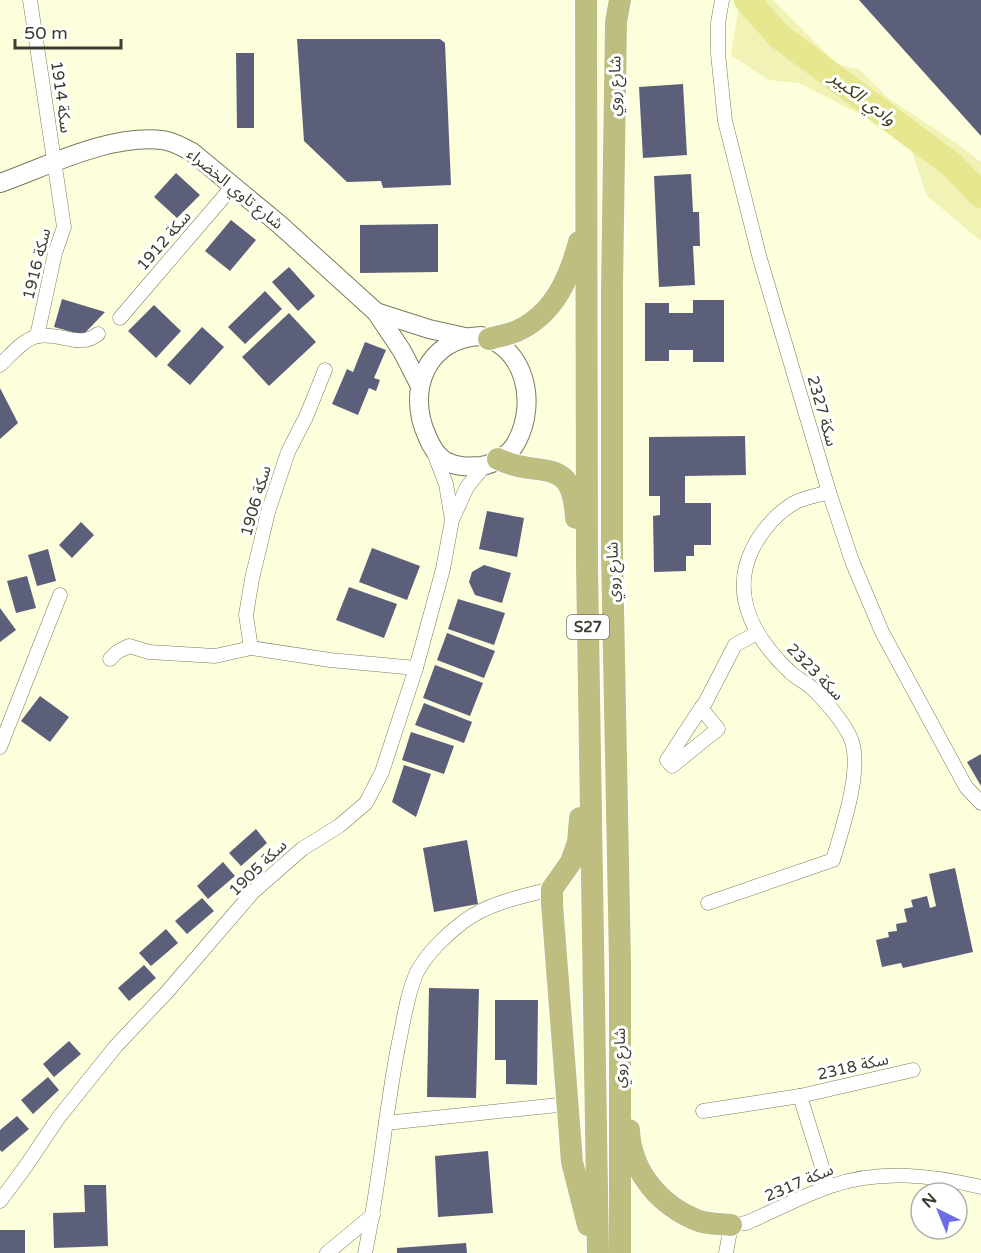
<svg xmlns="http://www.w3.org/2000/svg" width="981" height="1253" viewBox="0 0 981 1253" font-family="'Varela Round','Noto Sans Arabic',sans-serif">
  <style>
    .green { fill: #f1f2b5 }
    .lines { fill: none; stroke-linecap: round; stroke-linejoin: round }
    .river { stroke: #e6e78f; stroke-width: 26 }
    .building { fill: #5c5f7a }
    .minor-casing { stroke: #7a7b5d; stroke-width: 15 }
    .tertiary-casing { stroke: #7a7b5d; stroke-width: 20 }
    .primary-casing { stroke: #fff; stroke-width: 24 }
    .minor { stroke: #fff; stroke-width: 14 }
    .tertiary { stroke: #fff; stroke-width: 18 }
    .primary { stroke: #bfbe81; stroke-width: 22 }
    .labels { text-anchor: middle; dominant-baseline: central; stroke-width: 6; stroke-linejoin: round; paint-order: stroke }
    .shield { fill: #fff; stroke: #76766d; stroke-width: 1.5 }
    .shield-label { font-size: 15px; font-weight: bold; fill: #3c3c2f }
    .street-label { font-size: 16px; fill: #3c3c2f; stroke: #fff }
    .water-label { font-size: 18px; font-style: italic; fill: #3c3c17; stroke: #fff }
  </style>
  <rect width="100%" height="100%" fill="#fdfedc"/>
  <polygon class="green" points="740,0 773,0 838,65 859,69 888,98 956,143 981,162 981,241 927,196 911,149 869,119 799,83 769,80 731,55"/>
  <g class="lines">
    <polyline class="river" points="747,0 779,36 952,165 981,195"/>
  </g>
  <g class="building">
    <polygon points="859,0 981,0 981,136"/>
    <polygon points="297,39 440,39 445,43 451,185 383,188 381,181 347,182 304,141"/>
    <polygon points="236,53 254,53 254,128 237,128"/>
    <polygon points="683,84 687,155 643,158 639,87"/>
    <polygon points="176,173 200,195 177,218 154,197"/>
    <polygon points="691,174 693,212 699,212 700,246 693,246 695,285 659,287 654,176"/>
    <polygon points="231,220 256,240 230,271 205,251"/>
    <polygon points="438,224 438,272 360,273 360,225"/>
    <polygon points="289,267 315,296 298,311 272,282"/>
    <polygon points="265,291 282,309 245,344 228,327"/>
    <polygon points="62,299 105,312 83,335 54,327"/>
    <polygon points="693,300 724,300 724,362 693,362 693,350 669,350 669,361 645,361 645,303 669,303 669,313 693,313"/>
    <polygon points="154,305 181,331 156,358 128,331"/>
    <polygon points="289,313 316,342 269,386 242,357"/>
    <polygon points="202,327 224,347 190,385 167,365"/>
    <polygon points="365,342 386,350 374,378 380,380 376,391 369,388 358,415 332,404 347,369 353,372"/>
    <polygon points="0,388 18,423 0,439"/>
    <polygon points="745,436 746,475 685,476 685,503 711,503 711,545 694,545 694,556 686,556 686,571 654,572 653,516 660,515 660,496 649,496 649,437"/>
    <polygon points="487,511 524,518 517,557 479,549"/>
    <polygon points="81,522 94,535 72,558 59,545"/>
    <polygon points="372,548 420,566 407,600 359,582"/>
    <polygon points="48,549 56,581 37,586 28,555"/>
    <polygon points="484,565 511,573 502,603 475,595 469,582 472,572"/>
    <polygon points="27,576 36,608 16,613 7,581"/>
    <polygon points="349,587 397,604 384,638 336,620"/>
    <polygon points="458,599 505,613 494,645 448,629"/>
    <polygon points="0,608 16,630 0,642"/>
    <polygon points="447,633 495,651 484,678 437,660"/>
    <polygon points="435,665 483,683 470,716 423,698"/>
    <polygon points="40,696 69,717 50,742 21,721"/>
    <polygon points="424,703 472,722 464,743 415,725"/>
    <polygon points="411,732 454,746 444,774 402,760"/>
    <polygon points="981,754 981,786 967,762"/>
    <polygon points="404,765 431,774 416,817 392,802"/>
    <polygon points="256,829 267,843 241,866 229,853"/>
    <polygon points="467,840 478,904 434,912 423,848"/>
    <polygon points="223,862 235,876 208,899 197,886"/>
    <polygon points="955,868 973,952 903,968 901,963 882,967 876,940 889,937 888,932 897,931 896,924 907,922 904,909 913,907 911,900 927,896 930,908 936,906 929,874"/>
    <polygon points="202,898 214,911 187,934 175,921"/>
    <polygon points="166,929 178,943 151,966 139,953"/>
    <polygon points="144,965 156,978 129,1001 118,988"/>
    <polygon points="429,988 479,989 476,1098 427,1097"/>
    <polygon points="495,1000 538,1000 537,1085 506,1084 506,1060 495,1060"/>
    <polygon points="69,1041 81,1054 54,1077 43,1064"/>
    <polygon points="48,1077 59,1090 33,1114 21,1100"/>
    <polygon points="17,1116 29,1129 2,1152 0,1150 0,1130"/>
    <polygon points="488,1151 493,1213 438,1217 435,1156"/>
    <polygon points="84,1185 106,1185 108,1246 54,1248 53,1213 85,1212"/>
    <rect x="0" y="1230" width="25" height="23"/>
    <polygon points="466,1243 467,1253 397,1253 397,1248"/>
  </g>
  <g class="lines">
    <g class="minor-casing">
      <g id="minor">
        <polyline points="30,0 64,227 55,253 37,336"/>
        <polyline points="722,0 718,23 718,54 725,121 760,259 829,492 852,561 882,632 966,787 981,803"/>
        <polyline points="120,318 233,186"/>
        <path d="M0,365C11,355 22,340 38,336C60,332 79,349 98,334"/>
        <polyline points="434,453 446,484 452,520"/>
        <polyline points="251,648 246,615 252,579 268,512 288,452 306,417 325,370"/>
        <polyline points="110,659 117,652 129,646 149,652 215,656 251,648 330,660 416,668"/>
        <polyline points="701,708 718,729 672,766 667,760 701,708 705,703 735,645 757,633"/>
        <polyline points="0,747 60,595"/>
        <path d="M708,903L833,860C842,829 863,769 851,739C843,720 826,702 812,688C805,682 796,678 790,672C755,639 730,596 752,550C761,531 779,510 798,501C808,497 819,495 829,492"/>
        <polyline points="703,1111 800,1096"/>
        <polyline points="386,1123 568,1104"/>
        <polyline points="828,1186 800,1096 913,1070"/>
        <polyline points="0,1201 26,1166 59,1117 116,1046 167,992 253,892 302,849 339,826 366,803 382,772 416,668 443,569 452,520 467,487 485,465"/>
        <polyline points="327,1253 373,1215"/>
        <path d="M365,1253C380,1183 385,1112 399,1042C404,1019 407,994 417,972C427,953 447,934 463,922C488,903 523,896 552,889"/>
        <path d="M726,1253L731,1225L746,1223C774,1211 802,1196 831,1186C880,1169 931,1175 981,1187"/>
      </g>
    </g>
    <g class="tertiary-casing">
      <g id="tertiary">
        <path d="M0,183C48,166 110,134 162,140C173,141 182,147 192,152L279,224L376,312L402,351L420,386"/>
        <polyline points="376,312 429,329 465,337"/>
        <path d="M481,336C526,348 537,403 517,441C511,454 495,464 481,466C468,467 457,467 445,461C436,455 431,446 427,436C406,390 427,338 481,336Z"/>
      </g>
    </g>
    <g class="primary-casing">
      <g id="primary">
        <polyline points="586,0 587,565 598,1253"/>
        <path d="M489,339C498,336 508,335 517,331C554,314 569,279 579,242"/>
        <path d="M498,459C540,480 572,452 576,518"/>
        <polyline points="580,818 578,842 571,862 552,889 552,904 572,1162 588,1225"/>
        <path d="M629,1130C631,1172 660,1206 699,1221C708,1224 721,1224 731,1225"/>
        <polyline points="620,1253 620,963 612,554 612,290 616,22 620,0"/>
      </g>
    </g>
    <use href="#minor" class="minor"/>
    <use href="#tertiary" class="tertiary"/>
    <use href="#primary" class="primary"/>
  </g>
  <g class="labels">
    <rect class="shield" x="567" y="615" width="42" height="24" rx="4.5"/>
    <g class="shield-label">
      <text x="588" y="627">S27</text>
    </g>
    <g class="street-label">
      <text transform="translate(615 86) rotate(-89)">شارع روي</text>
      <text transform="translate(61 97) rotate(82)">سكة 1914</text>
      <text transform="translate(235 189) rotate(39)">شارع تاوي الخضراء</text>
      <text transform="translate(164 241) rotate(-49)">سكة 1912</text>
      <text transform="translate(37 264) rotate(-76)">سكة 1916</text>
      <text transform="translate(822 411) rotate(74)">سكة 2327</text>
      <text transform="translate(256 501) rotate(-74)">سكة 1906</text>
      <text transform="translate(613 572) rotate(-91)">شارع روي</text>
      <text transform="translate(815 672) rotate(45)">سكة 2323</text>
      <text transform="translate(258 868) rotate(-44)">سكة 1905</text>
      <text transform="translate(620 1058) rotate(-90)">شارع روي</text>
      <text transform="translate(853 1067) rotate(-13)">سكة 2318</text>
      <text transform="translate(799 1183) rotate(-23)">سكة 2317</text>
    </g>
    <g class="water-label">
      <text transform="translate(863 98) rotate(37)">وادي الكبير</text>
    </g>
  </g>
  <g transform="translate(939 1211) rotate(317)"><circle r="28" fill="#ffffff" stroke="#b1b1ac" stroke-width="1.5"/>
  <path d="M0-4.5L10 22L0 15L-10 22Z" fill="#6d6ce6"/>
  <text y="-9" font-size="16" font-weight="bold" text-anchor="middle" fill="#3c3c2f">N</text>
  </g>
  <path d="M15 39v9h106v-9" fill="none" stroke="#3c3c2f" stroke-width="3"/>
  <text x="24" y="39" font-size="18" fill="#3c3c2f" stroke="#ffffff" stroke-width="4.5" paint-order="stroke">50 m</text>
</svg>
